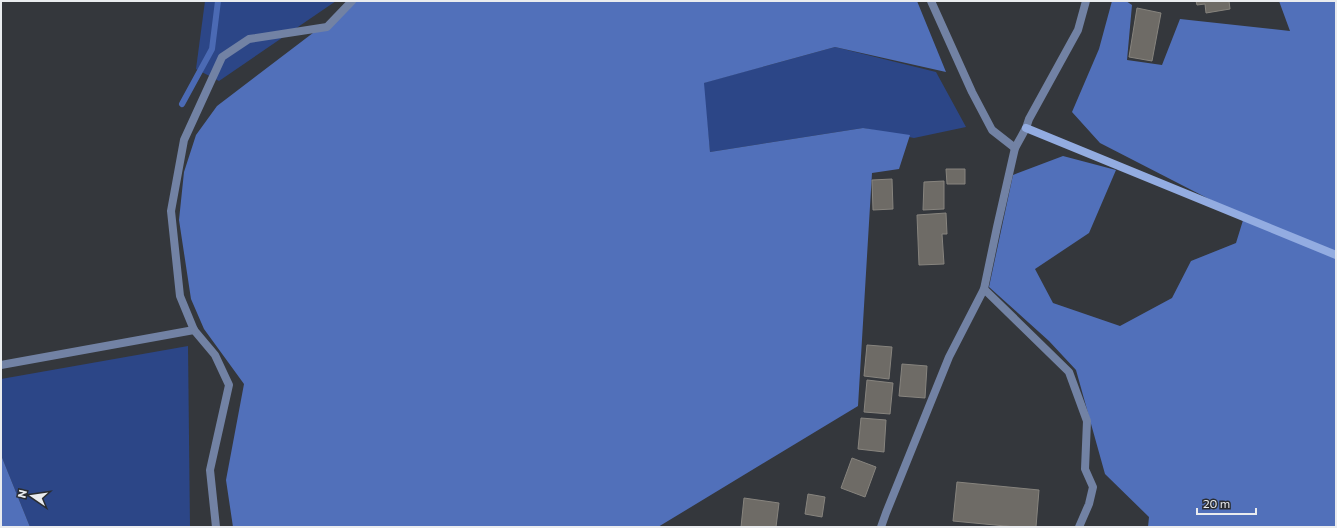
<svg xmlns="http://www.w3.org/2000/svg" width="1337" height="528" viewBox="0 0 1337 528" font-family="Commissioner,sans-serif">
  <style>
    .green { fill: #2c4687 }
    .forest { fill: #5170ba }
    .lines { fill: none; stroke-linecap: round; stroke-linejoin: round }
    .stream { stroke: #4b6ab4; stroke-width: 6 }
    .building { fill: #6e6b66; stroke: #87847e }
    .street { stroke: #7282a4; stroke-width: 8 }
    .secondary { stroke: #93ace1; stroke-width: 8 }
  </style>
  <rect width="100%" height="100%" fill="#34373c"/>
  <g class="green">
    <polygon points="205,1 336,1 219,81 196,69"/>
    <polygon points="835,47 936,72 966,127 914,138 863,128 710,152 703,83"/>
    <polygon points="188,346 190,527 30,527 1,455 1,379"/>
  </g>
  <g class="forest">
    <polygon points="355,1 917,1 946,72 835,47 704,83 710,152 863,128 910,135 899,169 872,173 858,406 658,527 233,527 226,480 244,384 204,329 191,299 179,220 184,172 196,135 217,106"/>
    <polygon points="1112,1 1126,1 1132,5 1127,60 1162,65 1180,19 1290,31 1279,1 1336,1 1336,527 1148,527 1149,517 1105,474 1076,370 1049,341 989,287 1013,175 1063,156 1116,170 1089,233 1035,269 1053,303 1120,326 1172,298 1191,261 1236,243 1244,217 1100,143 1072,112 1099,49"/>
    <polygon points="1,455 30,527 1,527"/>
  </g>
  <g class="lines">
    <polyline class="stream" points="182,104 212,49 218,1"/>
  </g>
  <g class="building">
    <polygon points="1196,1 1229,1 1230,9 1206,13 1205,4 1197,5"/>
    <polygon points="1137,8 1161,13 1152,61 1129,57"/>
    <polygon points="946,169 965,169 965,184 947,184"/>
    <polygon points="892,179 893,209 873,210 872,180"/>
    <polygon points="944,181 944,209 923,210 924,182"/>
    <polygon points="946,213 947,234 942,234 944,264 919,265 917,215"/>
    <polygon points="867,345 892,347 889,379 864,376"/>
    <polygon points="902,364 927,366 925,398 899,396"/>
    <polygon points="867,380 893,383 890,414 864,412"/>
    <polygon points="861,418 886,420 884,452 858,449"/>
    <polygon points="852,458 876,467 865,497 841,488"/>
    <polygon points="957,482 1039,490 1036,527 1016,527 953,521"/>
    <polygon points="808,494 825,497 822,517 805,514"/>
    <polygon points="744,498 779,503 776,527 741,527"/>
  </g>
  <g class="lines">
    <g class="street">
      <polyline points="931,1 972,92 992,130 1015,148"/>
      <polyline points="984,289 1069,372 1087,421 1085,469 1093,487 1089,504 1079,527"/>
      <polyline points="1,365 194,330"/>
      <polyline points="216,527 210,470 229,385 215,355 194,330 180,296 171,211 184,140 222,57 249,39 327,27 352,1"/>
      <polyline points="881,527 886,513 949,357 984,289 997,227 1015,148 1026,128 1029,119 1078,30 1086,1"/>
    </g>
    <polyline class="secondary" points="1026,128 1336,255"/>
  </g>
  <rect width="1337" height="528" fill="none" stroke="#eaecef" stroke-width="4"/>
  <g transform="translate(32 496) rotate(283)" stroke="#2a2d32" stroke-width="3" paint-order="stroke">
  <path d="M0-3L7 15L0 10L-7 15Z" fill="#eaecef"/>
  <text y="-6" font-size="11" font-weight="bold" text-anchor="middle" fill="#eaecef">N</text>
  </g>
  <path d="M1197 508v6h59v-6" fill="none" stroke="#eaecef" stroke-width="2"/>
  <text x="1203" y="508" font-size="12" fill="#eaecef" stroke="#2a2d32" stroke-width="3" paint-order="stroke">20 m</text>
</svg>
